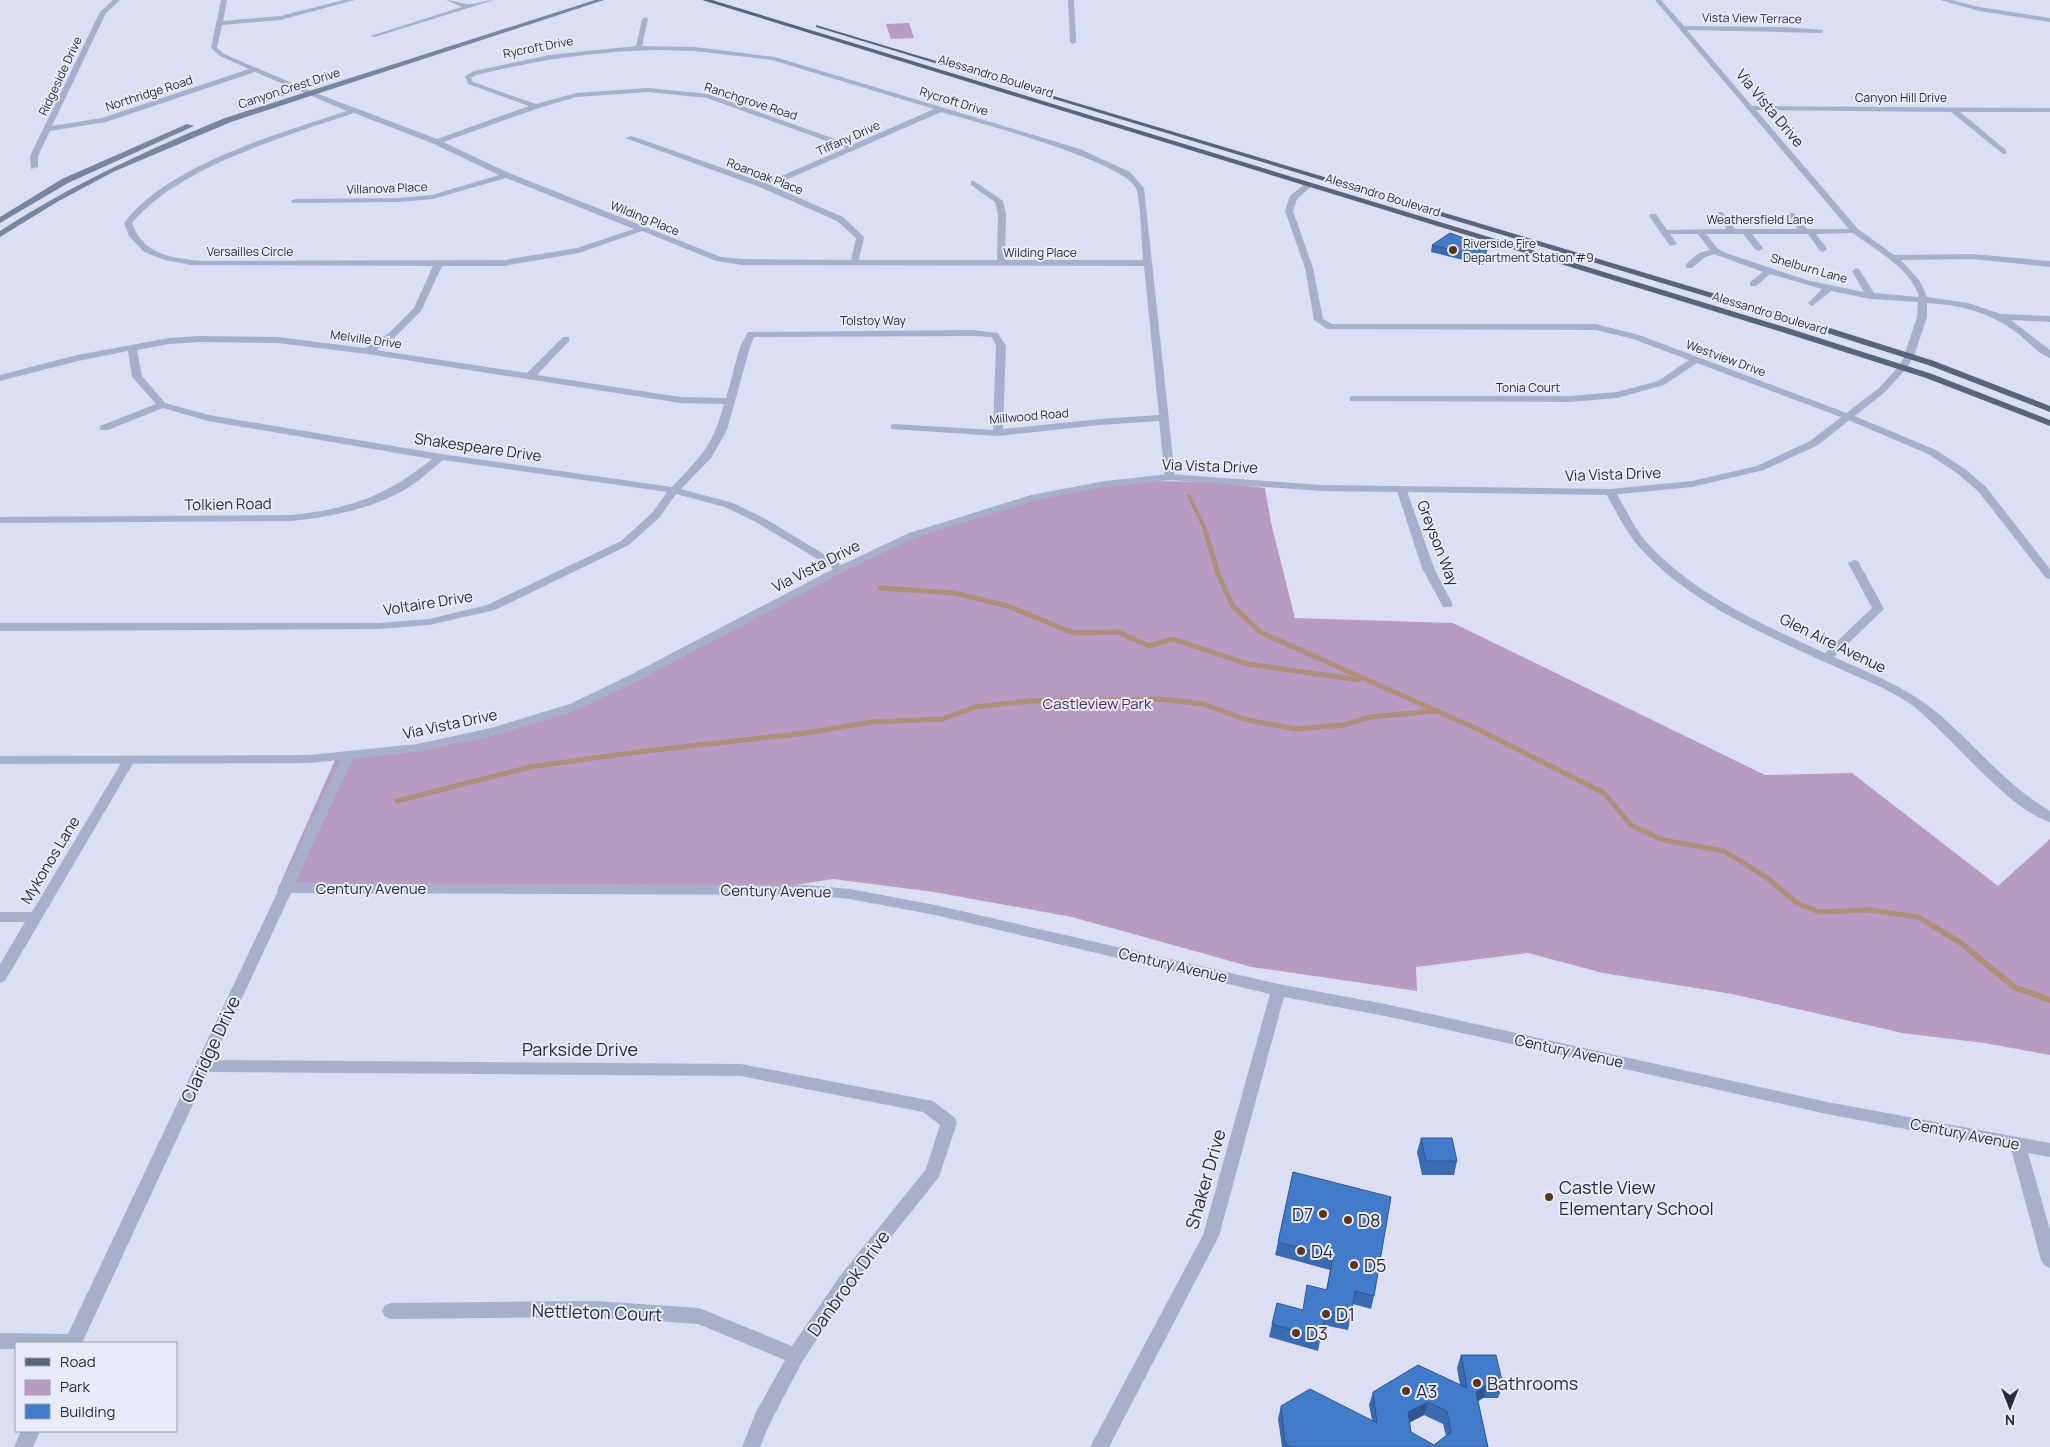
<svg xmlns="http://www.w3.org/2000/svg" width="2050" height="1447" viewBox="0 0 2050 1447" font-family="Manrope,sans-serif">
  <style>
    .green { fill: #b79bc3 }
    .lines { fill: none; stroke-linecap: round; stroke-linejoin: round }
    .stream-far2 { stroke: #b28f7a; stroke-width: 4 }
    .stream-far1 { stroke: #b28f7a; stroke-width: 5 }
    .stream { stroke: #b28f7a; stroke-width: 6 }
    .minor { fill: #a8afcc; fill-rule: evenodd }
    .tertiary { fill: #a8afcc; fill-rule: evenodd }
    .secondary { fill: #7984a0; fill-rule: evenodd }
    .primary { fill: #59647b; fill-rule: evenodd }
    .wall { fill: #3a6aaf; fill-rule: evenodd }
    .shaded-wall { fill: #2f568e }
    .building { fill: #437bcb; stroke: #2f568e; fill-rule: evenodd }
    .poi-dot { fill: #5c361c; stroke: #e9ebfb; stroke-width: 2 }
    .labels { text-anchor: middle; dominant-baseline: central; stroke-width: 4; stroke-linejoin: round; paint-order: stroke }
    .far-street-label { font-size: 12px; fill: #282e38; stroke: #e9ebfb }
    .far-poi-label { font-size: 12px; fill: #282e38; stroke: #e9ebfb; text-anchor: start }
    .street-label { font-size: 15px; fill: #282e38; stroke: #e9ebfb }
    .park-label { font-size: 15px; fill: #4b2b58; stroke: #e9ebfb }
    .near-street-label { font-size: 18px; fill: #282e38; stroke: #e9ebfb }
    .near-poi-label { font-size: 18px; fill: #282e38; stroke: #e9ebfb; text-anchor: start }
  </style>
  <rect width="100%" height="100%" fill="#dcdff3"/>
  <g class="green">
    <polygon points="909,23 914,38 891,39 886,24"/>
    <polygon points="1150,481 1214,482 1265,488 1271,523 1295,618 1453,623 1765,775 1852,773 1998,886 2050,839 2050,1055 1984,1043 1902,1033 1732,994 1603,973 1528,953 1416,967 1417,991 1252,967 1072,917 934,892 833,879 751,892 277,891 336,758 394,752 544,717 616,685 888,546 1065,489"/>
  </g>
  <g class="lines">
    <polyline class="stream-far2" points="1189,496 1206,531"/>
    <g class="stream-far1">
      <polyline points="1205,530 1218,574 1233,606 1260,632 1475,728 1604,793 1631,825 1663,840 1724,851 1766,877 1797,903 1819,912 1870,910 1918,917 1935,927"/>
      <polyline points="880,588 954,593 1008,606 1073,633 1118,632 1149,646 1173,639 1247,664 1359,680"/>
      <polyline points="397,801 530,767 637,752 806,733 872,722 943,719 975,707 1029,701 1160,699 1204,704 1247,720 1296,729 1344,725 1370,717 1436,711"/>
    </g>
    <polyline class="stream" points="1933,926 1961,943 2014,987 2050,1000"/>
    <g class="minor">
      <path d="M113,0H120L106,13L52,126L102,118L249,69L220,56L211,48L221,0H227L223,21L280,16L344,0H355L280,20L222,25L217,48L224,54L313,92L437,139L529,106L468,84L465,76L474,71L550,55L636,46L642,19L645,17L648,19L642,46L695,47L775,57L1080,149L1130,172L1144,188L1175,477L1170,480L1165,477L1159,421L1100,425L998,436L891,429V425L895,424L993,430L996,346L992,337L973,336L754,337L750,347L727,430L711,458L681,489L733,503L764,518L845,567L847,569L845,571H837L756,522L725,507L676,494L660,517L629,545L495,610L429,625L379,629L0,631V623H379L429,619L487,605L621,541L652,513L667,492L443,460C431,470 419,481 406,489C371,509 331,517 291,521L0,523V517L291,515C350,509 386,496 432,459L208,421L163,408L108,430H100V426L156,404L132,377L128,351L78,361L0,381V375L77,355L169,338L200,336L278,337L365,348L389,333L414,308L433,266L191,265L165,260L144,252L129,236L124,223C167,165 280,133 347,111L255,72L106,122L50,131L38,156V167L31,169L30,156L100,12ZM659,50L695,51L772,60L934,109L852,145L708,94L648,88L576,93L536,104L473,82L471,78L476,75C537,60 596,51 659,50ZM648,92L707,98L846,148L765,183L632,136L625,138L762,188L837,221L856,238L851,260L743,259L721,257L509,173L443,142L539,108L576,97ZM941,112C976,122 1121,160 1136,188C1140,196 1142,248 1143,260H1005L1006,214L1003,201L974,181H971V185L995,202L998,214L997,260H859L864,237L843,217L772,186ZM354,113L434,144L499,175L432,195L398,198L295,199L291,201L292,203L398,202L433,199L506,178L634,229L577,248L504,260L202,261C172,258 143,255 132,223C178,167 286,136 354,113ZM642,231L716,261L743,265L1144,266L1159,415L1100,419L1003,429L1006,346L998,333L973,330L748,332L740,347L726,398L680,397L537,375L569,341V337H563L527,373L376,350L395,337L421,311L442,266H504L579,253ZM200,342L278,343L367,354L680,403L724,404C713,446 701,456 672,487L441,454L209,415L165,403L142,376L137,350L169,344Z"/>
      <path d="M446,0C454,0 463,5 470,4C478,4 485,0 494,0L375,37L370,36L462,7Z"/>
      <polygon points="1068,0 1074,0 1076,42 1073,44 1070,42"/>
      <path d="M1655,0H1661L1684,26L1784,27L1823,30V32L1821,33L1687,30L1752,106L2050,108V112H1960L2006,150V154H2003L1951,112L1756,110L1858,229L1894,255L1972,254L2050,261V267L1972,259L1901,260L1920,281L1927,297L1968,303L2001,314L2050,316V322L2011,320L2050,350V358C2038,354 2026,339 2016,332C1989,312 1960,305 1927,303V317L1914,356L1909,359L1904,356L1917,317L1918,302L1871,299L1831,291L1812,306L1808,303L1822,289L1770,274L1756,286H1750V282L1763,272L1714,254L1705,257L1692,268H1686V264L1699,253L1710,250L1698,234H1670L1677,244L1670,246L1649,216L1650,214H1656L1667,230L1727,229L1715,214L1719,212H1722L1735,229H1798L1787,215L1791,213H1794L1807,229H1849ZM1853,233C1875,250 1911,268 1919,297L1874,293L1859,269L1856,268L1852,271L1864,292L1806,280L1726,253L1718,249L1706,234H1743L1756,250L1759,251L1763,248L1752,234H1808L1820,251L1823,252L1827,249L1816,234Z"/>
      <polygon points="1940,0 1951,0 1979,7 2050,18 2050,22 1979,11"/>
      <polygon points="1306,183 1313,185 1297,199 1293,211 1313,268 1323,319 1332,324 1596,324 1639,335 1852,415 1936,450 1965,469 1986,487 2050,569 2050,579 2046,578 1978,491 1957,473 1928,454 1846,419 1697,363 1664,385 1617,398 1570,402 1350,401 1350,397 1353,396 1570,396 1617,392 1658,381 1689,360 1633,339 1596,330 1327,329 1314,320 1305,268 1285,211 1290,196"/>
      <polygon points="1402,488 1407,491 1434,568 1453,605 1451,607 1443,607 1422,568 1397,491"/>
      <path d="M1610,489L1614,490C1626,508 1634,529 1649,545C1696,595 1763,625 1825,653L1872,608L1848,563L1854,560L1858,561L1884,609L1834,657C1869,673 1906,687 1935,711C1975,744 2005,785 2050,811V822C2006,809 1949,732 1909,703C1884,686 1854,676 1827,663C1762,633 1690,603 1641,549C1626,533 1616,511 1605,492Z"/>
      <polygon points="348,752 354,756 295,883 806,885 850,889 935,905 1278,984 1390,1005 1827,1102 2050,1143 2050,1157 2028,1153 2050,1230 2050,1268 2044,1265 2041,1260 2011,1149 1827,1114 1390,1017 1284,997 1219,1236 1109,1447 1090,1447 1203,1235 1270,994 935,915 850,899 806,895 291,893 213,1060 741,1064 933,1101 955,1118 957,1123 939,1177 852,1286 802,1362 770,1423 760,1447 742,1447 756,1412 785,1360 698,1324 596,1317 391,1319 385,1317 382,1311 385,1305 391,1303 596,1301 699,1308 792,1346 840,1276 926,1169 940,1125 923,1112 741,1076 208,1072 82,1343 16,1343 16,1349 0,1349 0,1333 68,1334 342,756"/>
      <polygon points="129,756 135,760 5,981 0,983 0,964 25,922 0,922 0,912 32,912 123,760"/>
      <polygon points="21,1431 40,1431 33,1447 14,1447"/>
    </g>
    <polygon class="tertiary" points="1909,353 1914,356 1906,369 1885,392 1818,445 1764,470 1692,487 1610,495 1322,491 1170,480 1105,487 1037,500 917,537 845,571 640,680 578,710 493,736 417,752 309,763 0,764 0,756 309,755 417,744 491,728 570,704 632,674 837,567 909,533 1031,495 1105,481 1170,474 1322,485 1610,489 1692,481 1757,466 1810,441 1879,388 1899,366 1906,354"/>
    <g class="secondary">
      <path d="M595,0H604L231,122L113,172L57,202L0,237V231C71,185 147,150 225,118Z"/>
      <polygon points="337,74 340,76 339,77 244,109 237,107"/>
      <polygon points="187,124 194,126 68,183 0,223 0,217 62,179"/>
    </g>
    <g class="primary">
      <polygon points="702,0 712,0 1791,329 1932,374 2050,420 2050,426 1926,378 1785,333"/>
      <polygon points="816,25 1833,329 1934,361 2050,406 2050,412 1928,365 1827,333 816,27"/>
    </g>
  </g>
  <g class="wall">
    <polygon points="1432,245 1488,247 1483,265 1431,252"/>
    <polygon points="1421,1138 1457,1161 1454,1175 1422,1175 1417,1152"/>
    <polygon points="1293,1172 1374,1296 1371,1309 1353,1304 1348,1330 1323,1325 1318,1351 1269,1337 1272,1324 1303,1310 1326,1290 1330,1270 1275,1255 1278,1242"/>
    <path d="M1461,1355L1503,1385L1498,1398H1483L1478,1401L1488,1447H1282L1278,1419L1281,1406L1372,1420L1369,1405L1373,1392L1460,1385L1457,1368ZM1424,1415L1443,1424L1446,1436L1434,1445L1411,1432L1410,1422Z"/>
  </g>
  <g class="shaded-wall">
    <polygon points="1487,1385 1483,1398 1472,1405 1476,1392"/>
    <polygon points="1428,1402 1424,1415 1405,1425 1408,1412"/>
  </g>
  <g class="building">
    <polygon points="1450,233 1488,247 1484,258 1432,245"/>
    <polygon points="1421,1138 1452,1138 1457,1161 1426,1161"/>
    <polygon points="1293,1172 1391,1197 1374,1296 1355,1291 1351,1317 1326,1311 1321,1338 1272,1324 1277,1303 1303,1310 1307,1285 1327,1290 1333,1257 1278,1242"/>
    <path d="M1461,1355H1496L1503,1385H1487L1476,1392L1488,1447H1290L1285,1442L1281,1406L1310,1389L1377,1423L1373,1392L1418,1365L1467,1388ZM1428,1402L1447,1411L1451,1432L1434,1445L1411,1432L1408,1412Z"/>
  </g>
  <g class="poi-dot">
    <circle cx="1453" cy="250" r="5"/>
    <circle cx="1549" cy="1197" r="5"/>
    <circle cx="1323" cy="1214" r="5"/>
    <circle cx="1348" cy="1220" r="5"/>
    <circle cx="1301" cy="1251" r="5"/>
    <circle cx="1354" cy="1265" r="5"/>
    <circle cx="1326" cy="1314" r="5"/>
    <circle cx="1296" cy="1333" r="5"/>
    <circle cx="1477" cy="1383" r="5"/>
    <circle cx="1406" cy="1391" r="5"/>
  </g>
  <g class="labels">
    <g class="far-street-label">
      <text transform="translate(1752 18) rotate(1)">Vista View Terrace</text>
      <text transform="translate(538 47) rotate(-11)">Rycroft Drive</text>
      <text transform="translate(60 76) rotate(-65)">Ridgeside Drive</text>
      <text transform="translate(996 76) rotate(17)">Alessandro Boulevard</text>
      <text transform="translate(289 88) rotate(-18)">Canyon Crest Drive</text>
      <text transform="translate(149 93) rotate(-18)">Northridge Road</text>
      <text x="1901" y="97">Canyon Hill Drive</text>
      <text transform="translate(751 101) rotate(18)">Ranchgrove Road</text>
      <text transform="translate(954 101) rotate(17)">Rycroft Drive</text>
      <text transform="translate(848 138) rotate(-24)">Tiffany Drive</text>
      <text transform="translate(765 176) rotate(21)">Roanoak Place</text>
      <text transform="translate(387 188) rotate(-2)">Villanova Place</text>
      <text transform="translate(1383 195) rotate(17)">Alessandro Boulevard</text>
      <text transform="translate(645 218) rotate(22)">Wilding Place</text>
      <text x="1760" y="219">Weathersfield Lane</text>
      <text x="250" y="251">Versailles Circle</text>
      <text x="1040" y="252">Wilding Place</text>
      <text transform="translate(1809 268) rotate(16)">Shelburn Lane</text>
      <text transform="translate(1770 313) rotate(17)">Alessandro Boulevard</text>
      <text x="873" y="320">Tolstoy Way</text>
      <text transform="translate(366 339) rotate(8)">Melville Drive</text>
      <text transform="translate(1726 358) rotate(20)">Westview Drive</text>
      <text x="1528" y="387">Tonia Court</text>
      <text transform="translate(1029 416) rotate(-5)">Millwood Road</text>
    </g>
    <g class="far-poi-label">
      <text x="1463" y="243">Riverside Fire<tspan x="1463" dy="14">Department Station #9</tspan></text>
    </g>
    <g class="street-label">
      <text transform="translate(1770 108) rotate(50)">Via Vista Drive</text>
      <text transform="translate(478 447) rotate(8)">Shakespeare Drive</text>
      <text transform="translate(1210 466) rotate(2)">Via Vista Drive</text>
      <text transform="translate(1613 474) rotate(-2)">Via Vista Drive</text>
      <text transform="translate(228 504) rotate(-1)">Tolkien Road</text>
      <text transform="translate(1438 543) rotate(69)">Greyson Way</text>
      <text transform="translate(816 566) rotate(-27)">Via Vista Drive</text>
      <text transform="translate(428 603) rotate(-9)">Voltaire Drive</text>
      <text transform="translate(1833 643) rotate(26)">Glen Aire Avenue</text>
      <text transform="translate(450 724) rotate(-12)">Via Vista Drive</text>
      <text transform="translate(50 860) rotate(-59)">Mykonos Lane</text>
      <text x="371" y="888">Century Avenue</text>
      <text transform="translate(776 891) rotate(1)">Century Avenue</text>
      <text transform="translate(1173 965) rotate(13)">Century Avenue</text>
      <text transform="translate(1569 1051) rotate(12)">Century Avenue</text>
      <text transform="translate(1965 1134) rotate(11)">Century Avenue</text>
    </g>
    <g class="park-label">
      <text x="1097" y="703">Castleview Park</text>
    </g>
    <g class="near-street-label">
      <text transform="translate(210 1049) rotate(-65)">Claridge Drive</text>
      <text x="580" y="1049">Parkside Drive</text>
      <text transform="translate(1205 1179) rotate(-74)">Shaker Drive</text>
      <text transform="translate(848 1283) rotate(-54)">Danbrook Drive</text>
      <text transform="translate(597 1312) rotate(2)">Nettleton Court</text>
    </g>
    <g class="near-poi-label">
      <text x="1559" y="1187">Castle View<tspan x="1559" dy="21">Elementary School</tspan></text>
      <text x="1313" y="1214" text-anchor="end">D7</text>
      <text x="1358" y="1220">D8</text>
      <text x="1311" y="1251">D4</text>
      <text x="1364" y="1265">D5</text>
      <text x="1336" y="1314">D1</text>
      <text x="1306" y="1333">D3</text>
      <text x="1487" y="1383">Bathrooms</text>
      <text x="1416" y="1391">A3</text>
    </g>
  </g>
  <rect x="15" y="1342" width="162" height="90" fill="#e9ebfb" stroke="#9c9fad"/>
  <rect x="25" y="1358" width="25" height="8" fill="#59647b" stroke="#9c9fad"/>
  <text x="60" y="1367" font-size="15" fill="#282e38">Road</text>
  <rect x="25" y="1380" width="25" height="15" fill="#b79bc3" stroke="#9c9fad"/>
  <text x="60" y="1392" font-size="15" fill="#282e38">Park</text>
  <rect x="25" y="1404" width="25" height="15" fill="#437bcb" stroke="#9c9fad"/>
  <text x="60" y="1417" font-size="15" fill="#282e38">Building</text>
  <g transform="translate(2010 1407) rotate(180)" stroke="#e9ebfb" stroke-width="4" paint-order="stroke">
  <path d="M0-4L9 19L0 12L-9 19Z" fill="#282e38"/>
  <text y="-8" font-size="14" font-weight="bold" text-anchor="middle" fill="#282e38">N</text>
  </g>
</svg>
